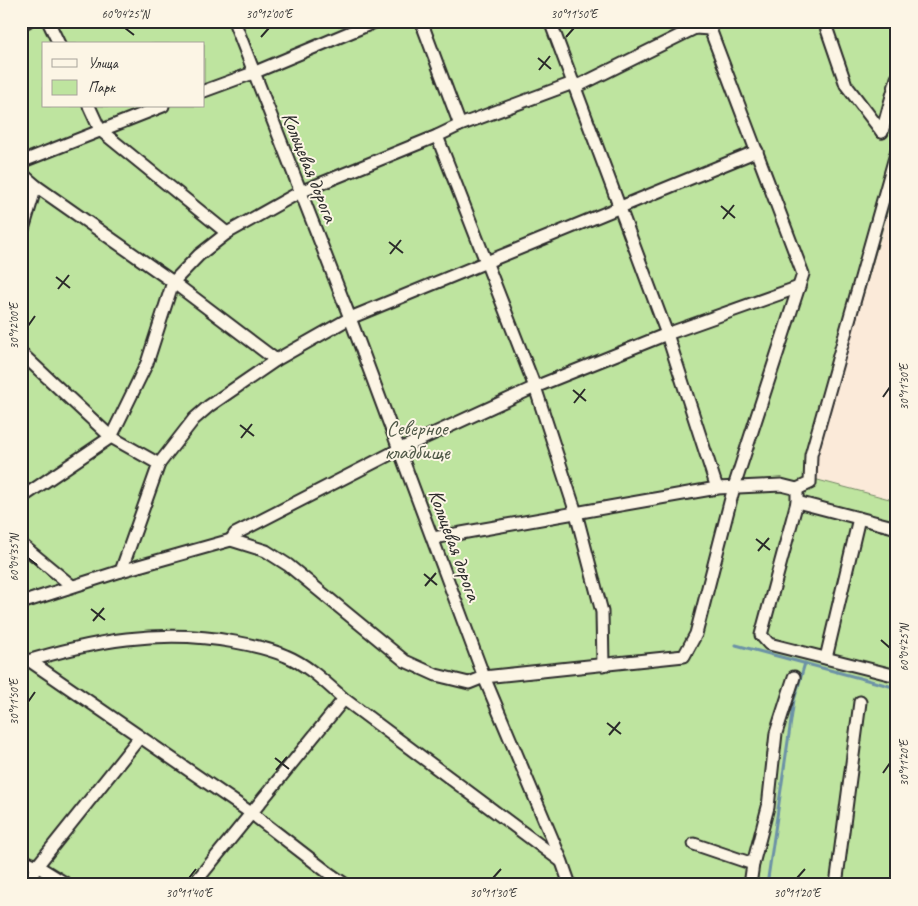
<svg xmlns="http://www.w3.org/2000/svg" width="918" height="906" viewBox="0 0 918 906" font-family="Caveat,sans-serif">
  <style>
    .green { fill: #bee49f; stroke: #748865; fill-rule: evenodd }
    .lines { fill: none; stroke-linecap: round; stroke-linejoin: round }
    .stream { stroke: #6c92a6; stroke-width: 3 }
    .minor-casing { stroke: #2b2b2b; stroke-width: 15 }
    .minor { stroke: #fcf5e5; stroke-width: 11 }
    .ticks { fill: none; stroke: #2b2b2b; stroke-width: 2 }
    .labels { text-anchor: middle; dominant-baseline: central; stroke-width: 4; stroke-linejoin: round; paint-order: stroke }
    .street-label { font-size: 21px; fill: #2b2b2b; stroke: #fcf5e5 }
    .park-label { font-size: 21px; fill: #505948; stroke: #fcf5e5 }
    .neatline { fill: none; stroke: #2b2b2b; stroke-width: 2 }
    .ticks-label { font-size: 12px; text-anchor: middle; fill: #2b2b2b }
  </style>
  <rect width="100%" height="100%" fill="#fbead9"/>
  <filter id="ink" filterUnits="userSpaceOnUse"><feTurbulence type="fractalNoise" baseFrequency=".02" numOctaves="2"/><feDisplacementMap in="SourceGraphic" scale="10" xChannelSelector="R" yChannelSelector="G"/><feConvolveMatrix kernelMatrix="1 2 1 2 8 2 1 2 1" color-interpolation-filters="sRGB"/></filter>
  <g filter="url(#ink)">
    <path class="green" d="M21,21H897V179L810,478L897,501V885H21ZM44,44H204V106H44Z"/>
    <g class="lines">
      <g class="stream">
        <polyline points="736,645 897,688"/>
        <polyline points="767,885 794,700 805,663"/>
      </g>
      <g class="minor-casing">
        <g id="minor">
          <polyline points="48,21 59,44"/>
          <polyline points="234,21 350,318 484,677 562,862 570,885"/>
          <polyline points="421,21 460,125"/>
          <polyline points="550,21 667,334 717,488"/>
          <polyline points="824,21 846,85 882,132"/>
          <polyline points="21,24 28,21"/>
          <polyline points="204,91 253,73 377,21"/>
          <polyline points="89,106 100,130 227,233"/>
          <polyline points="882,132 897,78"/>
          <polyline points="437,136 535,387 576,513 602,612 603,665"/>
          <polyline points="21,162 163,106"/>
          <polyline points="21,173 36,186 173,282 276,360"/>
          <polyline points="21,236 36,186"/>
          <polyline points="21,353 111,437 159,464"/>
          <polyline points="797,489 810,483 811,455 897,150"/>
          <polyline points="21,498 111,437 147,363 173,282 199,255 227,233 300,192 437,136 460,125 573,83 580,85 695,28"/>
          <polyline points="797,502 897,528"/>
          <polyline points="433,538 717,488 781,485 797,489 797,502 761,635 769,644 897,676"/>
          <polyline points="231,540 235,534 400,449 535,387 667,334 799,287"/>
          <polyline points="21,544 72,586"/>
          <polyline points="121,571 159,464 194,419 209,406 276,360 350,318 757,151"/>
          <polyline points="21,603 121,571 231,540 266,551 288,565 405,661 436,675 469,683 484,677 684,656 696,634 734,487 803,274 710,29 695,28 692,21"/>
          <polyline points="826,658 859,518"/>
          <polyline points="30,661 251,813 330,874 346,885"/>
          <path d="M21,663C92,641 161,628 235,642C252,645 270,649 286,656C308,665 327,684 344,699L561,861"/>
          <polyline points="694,844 753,864"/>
          <polyline points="21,859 37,866 68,885"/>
          <polyline points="27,885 37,866 140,737"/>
          <polyline points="193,885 344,699"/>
          <polyline points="750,885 753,864 768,807 776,733 794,677"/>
          <polyline points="836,885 860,702"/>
        </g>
      </g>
      <use href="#minor" class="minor"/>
    </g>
  </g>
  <path class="ticks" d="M125,28L134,35M261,37L269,28M566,37L574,28M538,58L551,69M539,70L550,56M721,206L735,218M723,219L734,205M389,242L403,253M390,254L401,240M56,277L70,288M58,289L69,275M28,326L35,316M573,390L586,401M883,397L890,387M574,403L585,389M240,425L254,436M241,438L252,424M756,539L770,550M758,551L769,538M28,558L37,565M424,574L437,585M425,586L436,573M91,609L105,620M93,621L104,608M881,640L890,648M28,702L35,692M607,723L621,734M609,735L620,722M275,758L289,769M276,770L287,757M883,773L890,763M189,878L196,869M493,878L501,869M797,878L805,869"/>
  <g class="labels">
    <g class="street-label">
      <text transform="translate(310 167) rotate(68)">Кольцевая дорога</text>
      <text transform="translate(455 545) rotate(70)">Кольцевая дорога</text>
    </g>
    <g class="park-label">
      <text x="417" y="428">Северное<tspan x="417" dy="24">кладбище</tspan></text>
    </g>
  </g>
  <rect width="918" height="906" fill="none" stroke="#fcf5e5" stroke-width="55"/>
  <rect x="42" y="42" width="162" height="65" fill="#fcf5e5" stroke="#a8a49b"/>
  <rect x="52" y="59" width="25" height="8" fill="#fcf5e5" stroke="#a8a49b"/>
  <text x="88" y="68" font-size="15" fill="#2b2b2b">Улица</text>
  <rect x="52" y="80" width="25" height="15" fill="#bee49f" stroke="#a8a49b"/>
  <text x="88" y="92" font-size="15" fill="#2b2b2b">Парк</text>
  <rect x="28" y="28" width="862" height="850" class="neatline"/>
  <g class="ticks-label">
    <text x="125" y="18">60°04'25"N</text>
    <text x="269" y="18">30°12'00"E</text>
    <text x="574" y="18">30°11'50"E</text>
    <text transform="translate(14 326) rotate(-90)" y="4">30°12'00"E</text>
    <text transform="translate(904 387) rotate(-90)" y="4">30°11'30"E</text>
    <text transform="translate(14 558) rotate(-90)" y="4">60°04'35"N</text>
    <text transform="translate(904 648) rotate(-90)" y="4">60°04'25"N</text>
    <text transform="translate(14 702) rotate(-90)" y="4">30°11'50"E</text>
    <text transform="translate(904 763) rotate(-90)" y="4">30°11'20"E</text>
    <text x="189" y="897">30°11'40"E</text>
    <text x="493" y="897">30°11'30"E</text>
    <text x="797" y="897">30°11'20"E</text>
  </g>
</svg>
